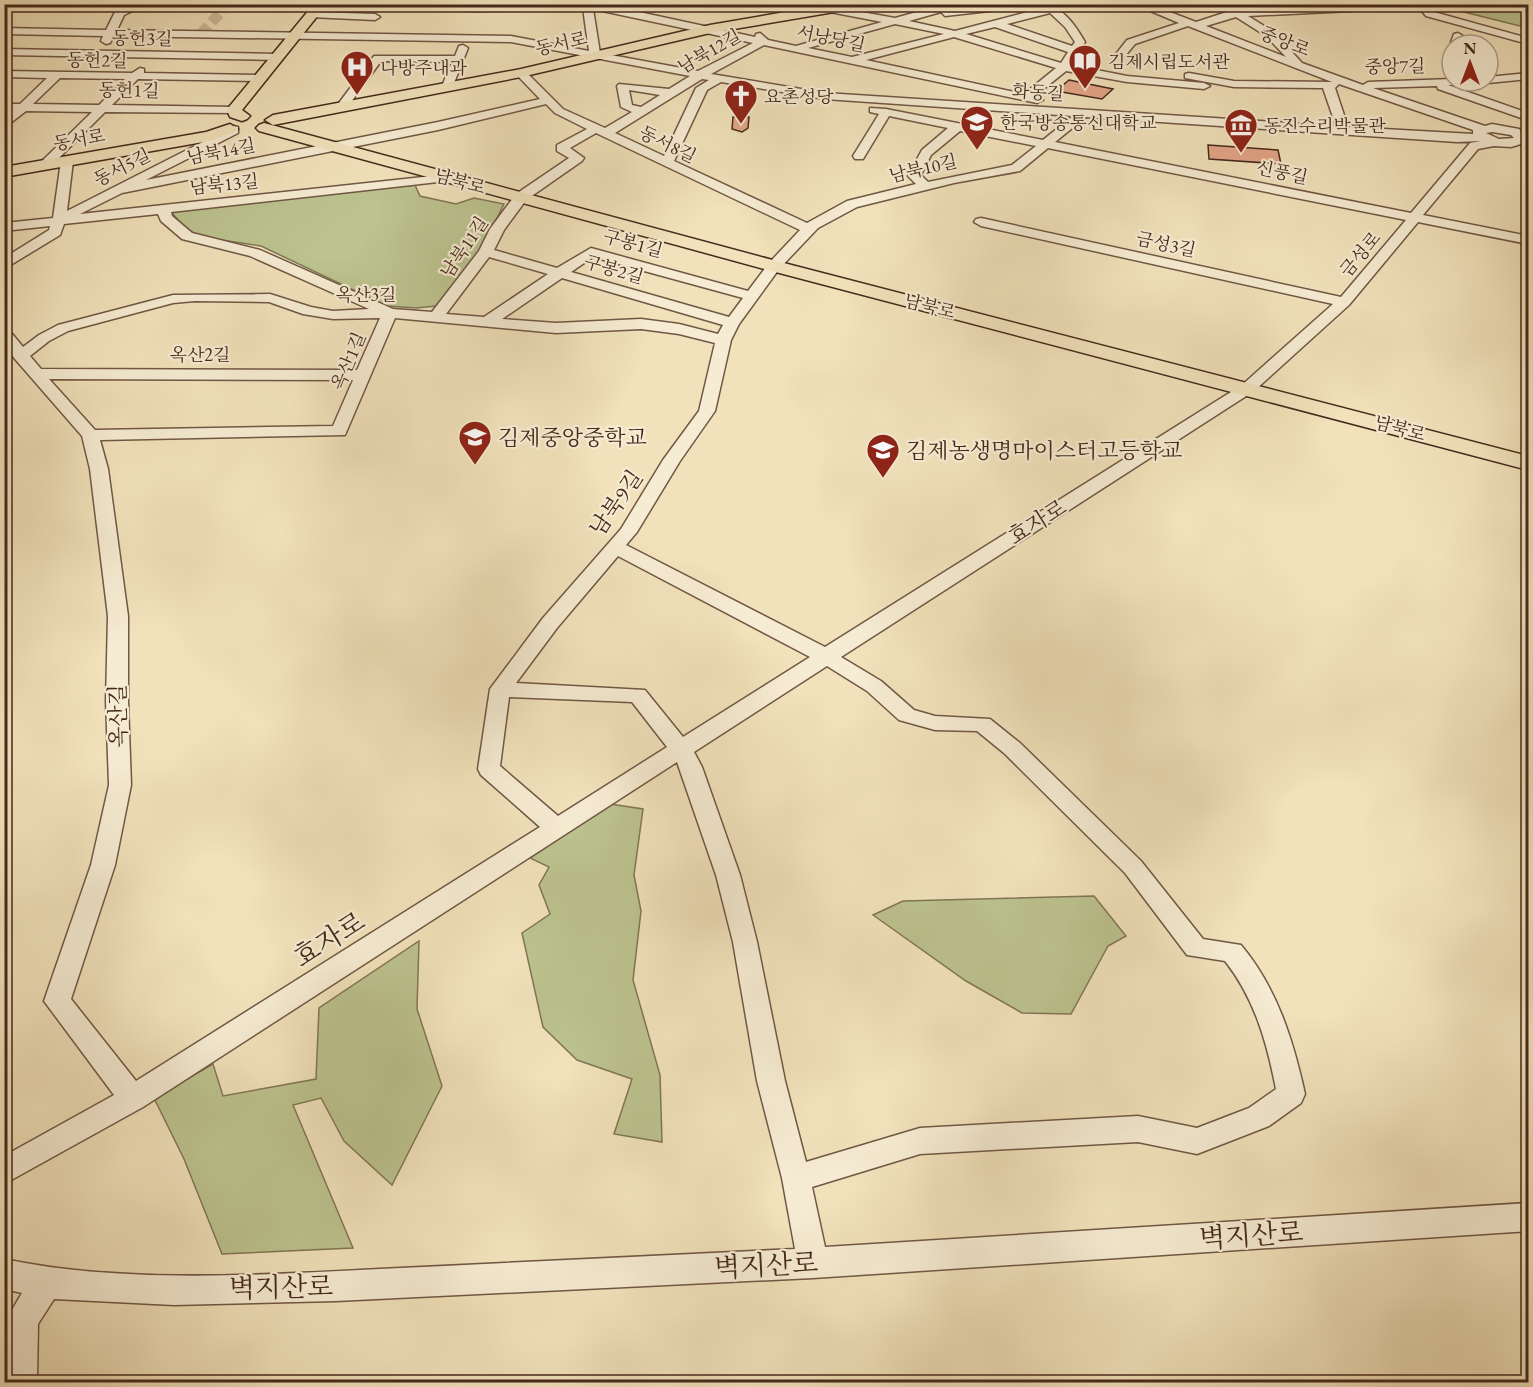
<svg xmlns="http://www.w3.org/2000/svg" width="1533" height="1387" viewBox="0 0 1533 1387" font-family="'EB Garamond','Noto Serif KR',serif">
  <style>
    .green { fill: #bcc38f; stroke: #817656; stroke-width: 1.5 }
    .building { fill: #e4a689; stroke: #46291c; stroke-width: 1.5 }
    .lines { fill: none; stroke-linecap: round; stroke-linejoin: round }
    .minor-tunnel { stroke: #cfbd9b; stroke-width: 11; stroke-dasharray: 11 5; stroke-linecap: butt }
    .minor-casing { stroke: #715744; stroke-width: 3 }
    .major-casing { stroke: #46291c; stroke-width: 3 }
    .minor { fill: #f6ecd3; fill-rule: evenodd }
    .major { fill: #f1e2bb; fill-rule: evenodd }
    .labels { text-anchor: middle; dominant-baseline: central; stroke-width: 4.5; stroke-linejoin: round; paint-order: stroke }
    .far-street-label { font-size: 18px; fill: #46291c; stroke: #f6ecd3 }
    .far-poi-label { font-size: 18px; fill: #46291c; stroke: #f6ecd3; text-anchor: start }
    .poi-label { font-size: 22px; fill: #46291c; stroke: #f6ecd3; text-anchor: start }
    .street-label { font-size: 22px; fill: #46291c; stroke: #f6ecd3 }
    .near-street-label { font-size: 27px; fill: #46291c; stroke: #f6ecd3 }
  </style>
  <rect width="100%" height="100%" fill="#f1e2bb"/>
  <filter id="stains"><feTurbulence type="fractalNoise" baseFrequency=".00333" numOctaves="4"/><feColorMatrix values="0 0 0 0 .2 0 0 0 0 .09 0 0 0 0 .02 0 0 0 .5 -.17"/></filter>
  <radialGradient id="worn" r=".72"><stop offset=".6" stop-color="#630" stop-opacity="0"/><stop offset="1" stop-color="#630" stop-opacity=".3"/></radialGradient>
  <g class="green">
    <polygon points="1464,5 1528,5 1528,28 1460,11 1458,8"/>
    <polygon points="415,185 420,196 456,204 474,198 504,204 481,250 436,306 416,308 387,306 261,246 202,237 186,229 172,213 189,208"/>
    <polygon points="610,804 643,809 634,875 641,911 633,980 660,1075 662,1142 614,1134 632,1079 577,1060 543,1027 522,933 550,914 539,885 549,867 530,858"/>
    <polygon points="1094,896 1126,936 1108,946 1071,1014 1022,1013 966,981 873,915 903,901"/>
    <polygon points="419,941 417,1009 442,1086 392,1185 344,1141 321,1098 293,1105 353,1248 222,1254 184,1159 154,1098 213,1064 223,1096 316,1079 319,1008"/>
  </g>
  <g class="building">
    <polygon points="1069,80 1113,89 1102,99 1056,91"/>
    <polygon points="733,117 749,117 748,128 742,132 732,129"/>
    <polygon points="1208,145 1278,150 1281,164 1209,159"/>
  </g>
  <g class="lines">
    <polyline class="minor-tunnel" points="201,34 228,4"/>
    <g class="minor-casing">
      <g id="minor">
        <path d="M119,4H129L128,6L148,4L124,15L117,30L511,36L589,51L583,8L478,11L355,7L350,4H602L755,37L756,34L760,33L768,40L796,46L882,22L830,12L829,10L834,7L895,18L946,4H964L950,9L994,4H1029L1032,7L1027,10L1007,9L945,16L941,12L909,21L955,31L1043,8L1038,4C1061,4 1074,23 1085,42L1071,65L1127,76L1204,83L1210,86L1204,89L1127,82L1066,71L1035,96L1043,100L1037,103L764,45L711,74L825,93L1336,126L1323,88L1234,87L1185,78V74L1189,73L1234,81L1332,82L1188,26L1135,44L1125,56L1121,57L1116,54L1127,40L1179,23L1134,4H1149L1196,22L1236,9L1353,4L1356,8L1351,11L1248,16L1274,32L1302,63L1363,85L1368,82L1452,79V81H1481L1475,84L1448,85L1528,113V120L1524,119L1438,89L1437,86L1373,88L1485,126L1492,124L1519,129L1527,139L1521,144L1511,147L1494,146L1478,149L1423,215L1528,236V244L1418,222L1349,305L1254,391L841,657L881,681L914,710L935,716L990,719L1020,743L1141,861L1203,939L1241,945C1277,988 1293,1040 1305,1094L1301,1103L1269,1126L1197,1154L1138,1142L920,1154L812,1187L825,1247L1528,1203V1231L813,1278L336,1301L174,1305L54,1299L38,1324L37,1382H5L6,1320L22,1293L4,1289V1259C123,1284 259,1275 379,1269C518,1262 657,1256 795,1249L782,1178L757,1081L733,942L716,875L677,762L143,1107L4,1184V1156L114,1095L44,1001L91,865L109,785L106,701L108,616L90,469L82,436L15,359L4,344V329L9,330L23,347L39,335L58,325L173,295L270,294L311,307L333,311L369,309L250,256L182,239L161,221L158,214L64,224L60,235L4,269V258L49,230L50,226L4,231V223L53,218L61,161L67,157L73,161L67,211L234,126L238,127V133L146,180L438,122L540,99L515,73L521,70L525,71L563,109L605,128L632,112L621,107L617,86L619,84L669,89L690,76L511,42L114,36L110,43L106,44L101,41L103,36L4,34V28L106,30ZM593,9L753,43L698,71L600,53ZM1050,13L1065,27L1075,42L1072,46L1007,24ZM1236,17L1266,36L1286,57L1206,26ZM895,24L944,34L852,57L808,48ZM995,27L1068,52L1061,63L966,34ZM954,37L1056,68L1024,94L866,60ZM702,79L709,80L696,88L664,156L615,133ZM721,82L825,99L1073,116L1043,140L886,109L870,108V112L879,114L853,156L855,159H863L889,116L948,128L922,150L908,176L916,184L847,201L807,223L674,161L707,90ZM1339,84L1473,130V134L1348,127L1335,88ZM629,90L660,95L641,107L632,105ZM546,104L555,113L587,129L557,145V151L569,158L516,194L490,229L479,251L432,312L393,309L260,250L192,233L172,216L171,212L447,181L451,180L453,177L451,174L80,214L122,193L438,130ZM1086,117L1457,142L1481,141L1470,143L1411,213L1055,142ZM960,131L1036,146L1012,165L928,182L921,175L931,155ZM1492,132L1511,135L1514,138L1499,139L1486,133ZM596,133L800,230L769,263L748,291L591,248L557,268L494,250L504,230L526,200L582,161L584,158L570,148ZM1048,148L1406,220L1341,297L981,218L976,219L974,222L981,226L1333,304L1242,385L825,647L626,545L637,532L680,461L715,411L731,340L739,324L779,269L818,228L857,207L954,183L1020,171ZM489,257L548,274L484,317L446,314ZM593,257L743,298L729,317L571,272ZM562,278L723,325L718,334L679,324L641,319L556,323L502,319ZM195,301L269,302L303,314L333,319L380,318L357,370L41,369L30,356L49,341L68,331L173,303ZM395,318L556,333L641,329L679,334L715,343L699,411L663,460L621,529L543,618L490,689L478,769L481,775L540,827L136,1081L71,999L115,865L131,785L128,701V616L108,469L100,440L345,435ZM49,379L353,380L333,426L95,430ZM618,556L810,657L683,737L645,690L516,683L557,628ZM827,666L867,691L899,720L935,730L977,731L1004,753L1125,873L1187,955L1225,961C1255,999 1267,1043 1276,1089L1249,1108L1197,1128L1138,1116L920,1128L806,1162L785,1081L757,942L740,875L702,767L694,752ZM509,697L632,702L667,747L558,816L500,766Z"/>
        <polygon points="1416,4 1427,4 1434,12 1528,38 1528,44 1426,16"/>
        <polygon points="314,12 375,14 380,17 375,20 310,17 310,13"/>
        <polygon points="1458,33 1463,36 1461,41 1464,45 1453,45 1451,42 1454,34"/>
        <polygon points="463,45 468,48 452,88 448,89 442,86 452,62 381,61 346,109 338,109 336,107 374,56 455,56 459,46"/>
        <polygon points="4,49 278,54 283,57 278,60 4,55"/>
        <path d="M140,68L144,69V73L261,75L267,78L261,81L138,79L112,105L234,107L240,110L234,113L105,112L49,168H41L39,165L41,162L92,112L26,111L4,128V118L13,111L4,110V104H20L47,78L4,77V71L132,73ZM60,78L125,79L99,105L33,104Z"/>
        <polygon points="1528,73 1528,79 1488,83 1483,81 1488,81 1488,77"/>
      </g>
    </g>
    <g class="major-casing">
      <g id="major">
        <polygon points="314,4 327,4 242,110 250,116 247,119 242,121 230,117 227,110 229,107"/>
        <polygon points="832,4 864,4 858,8 710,33 521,77 273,125 265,120 273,115 521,69 710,25"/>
        <polygon points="264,123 780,262 1528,456 1528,470 768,270 259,131 256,128 259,125"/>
        <polygon points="230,124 238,129 235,132 209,141 4,177 4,167 206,132"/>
      </g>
    </g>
    <use href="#minor" class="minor"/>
    <use href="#major" class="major"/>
  </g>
  <defs>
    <g id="library-pin" transform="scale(1.725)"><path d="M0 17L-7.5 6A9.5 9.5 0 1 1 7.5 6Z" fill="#8f2418" stroke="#f6ecd3"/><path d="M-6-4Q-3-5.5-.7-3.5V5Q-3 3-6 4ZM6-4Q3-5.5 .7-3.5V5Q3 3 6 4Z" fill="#fff"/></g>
    <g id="hospital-pin" transform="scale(1.725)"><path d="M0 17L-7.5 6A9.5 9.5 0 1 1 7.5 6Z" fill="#8f2418" stroke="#f6ecd3"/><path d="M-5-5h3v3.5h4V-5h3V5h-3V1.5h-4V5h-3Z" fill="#fff"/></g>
    <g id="church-pin" transform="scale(1.725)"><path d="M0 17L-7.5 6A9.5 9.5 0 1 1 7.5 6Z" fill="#8f2418" stroke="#f6ecd3"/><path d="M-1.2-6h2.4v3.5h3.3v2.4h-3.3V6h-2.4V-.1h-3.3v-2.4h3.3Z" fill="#fff"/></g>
    <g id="university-pin" transform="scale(1.725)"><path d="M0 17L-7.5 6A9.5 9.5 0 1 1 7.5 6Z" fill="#8f2418" stroke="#f6ecd3"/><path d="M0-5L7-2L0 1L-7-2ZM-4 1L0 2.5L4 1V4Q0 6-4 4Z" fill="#fff"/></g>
    <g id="museum-pin" transform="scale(1.725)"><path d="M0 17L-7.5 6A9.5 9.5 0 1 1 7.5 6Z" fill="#8f2418" stroke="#f6ecd3"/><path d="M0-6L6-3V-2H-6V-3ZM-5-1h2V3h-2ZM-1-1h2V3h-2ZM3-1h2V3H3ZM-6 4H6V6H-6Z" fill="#fff"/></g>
    <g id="school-pin" transform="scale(1.725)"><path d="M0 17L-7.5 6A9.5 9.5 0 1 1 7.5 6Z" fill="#8f2418" stroke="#f6ecd3"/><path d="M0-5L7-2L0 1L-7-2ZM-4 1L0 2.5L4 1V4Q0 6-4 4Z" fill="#fff"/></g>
  </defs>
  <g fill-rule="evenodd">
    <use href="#library-pin" x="1085" y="61"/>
    <use href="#hospital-pin" x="357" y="67"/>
    <use href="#church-pin" x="741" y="96"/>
    <use href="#university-pin" x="977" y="122"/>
    <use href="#museum-pin" x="1241" y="125"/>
    <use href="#school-pin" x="475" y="437"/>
    <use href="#school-pin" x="883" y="450"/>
  </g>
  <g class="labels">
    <g class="far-street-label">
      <text transform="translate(142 38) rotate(1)">동헌3길</text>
      <text transform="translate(831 38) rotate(12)">서낭당길</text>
      <text transform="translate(1285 41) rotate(21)">중앙로</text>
      <text transform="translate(561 43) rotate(-13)">동서로</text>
      <text transform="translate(709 51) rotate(-30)">남북12길</text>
      <text transform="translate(97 60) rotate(1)">동헌2길</text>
      <text transform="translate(1395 66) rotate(-1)">중앙7길</text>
      <text transform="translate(129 90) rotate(1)">동헌1길</text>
      <text transform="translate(1038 92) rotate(4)">화동길</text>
      <text transform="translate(79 139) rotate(-10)">동서로</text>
      <text transform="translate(668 144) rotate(26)">동서8길</text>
      <text transform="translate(221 151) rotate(-11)">남북14길</text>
      <text transform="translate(122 167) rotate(-27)">동서5길</text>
      <text transform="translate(923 168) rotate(-13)">남북10길</text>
      <text transform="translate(1282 172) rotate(12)">신풍길</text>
      <text transform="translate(460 181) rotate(15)">남북로</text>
      <text transform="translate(224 184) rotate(-6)">남북13길</text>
      <text transform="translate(633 243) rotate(15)">구봉1길</text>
      <text transform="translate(1166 244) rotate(12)">금성3길</text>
      <text transform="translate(464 247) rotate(-56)">남북11길</text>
      <text transform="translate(1360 254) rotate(-50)">금성로</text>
      <text transform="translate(614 269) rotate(16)">구봉2길</text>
      <text x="366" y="294">옥산3길</text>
      <text transform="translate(930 306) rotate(14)">남북로</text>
      <text x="200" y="354">옥산2길</text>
      <text transform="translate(348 361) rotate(-67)">옥산1길</text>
      <text transform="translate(1400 428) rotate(15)">남북로</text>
    </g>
    <g class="far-poi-label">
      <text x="1108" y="61">김제시립도서관</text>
      <text x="380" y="67">나방주내과</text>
      <text x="764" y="96">요촌성당</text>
      <text x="1000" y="122">한국방송통신대학교</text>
      <text x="1264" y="125">동진수리박물관</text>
    </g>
    <g class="poi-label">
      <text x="498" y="437">김제중앙중학교</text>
      <text x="906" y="450">김제농생명마이스터고등학교</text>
    </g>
    <g class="street-label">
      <text transform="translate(616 503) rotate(-55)">남북9길</text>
      <text transform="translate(1037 522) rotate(-32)">효자로</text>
      <text transform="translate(118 716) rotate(-91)">옥산길</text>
    </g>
    <g class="near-street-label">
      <text transform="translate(329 939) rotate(-32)">효자로</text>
      <text transform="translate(1251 1235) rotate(-4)">벽지산로</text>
      <text transform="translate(766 1265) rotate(-3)">벽지산로</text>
      <text transform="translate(281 1287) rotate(-1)">벽지산로</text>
    </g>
  </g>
  <rect width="1533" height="1387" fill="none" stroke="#f1e2bb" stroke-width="24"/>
  <rect x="6" y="6" width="1521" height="1375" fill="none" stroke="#46291c" stroke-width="3"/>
  <rect x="12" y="12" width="1509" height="1363" fill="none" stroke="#46291c" stroke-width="1.5"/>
  <g transform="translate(1470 63)"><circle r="28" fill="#f6ecd3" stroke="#b09e8a" stroke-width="1.5"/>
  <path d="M0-4.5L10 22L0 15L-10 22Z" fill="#8f2418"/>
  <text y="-9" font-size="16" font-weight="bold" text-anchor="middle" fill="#46291c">N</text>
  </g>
  <rect width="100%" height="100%" filter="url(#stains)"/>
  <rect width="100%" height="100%" fill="url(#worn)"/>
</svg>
